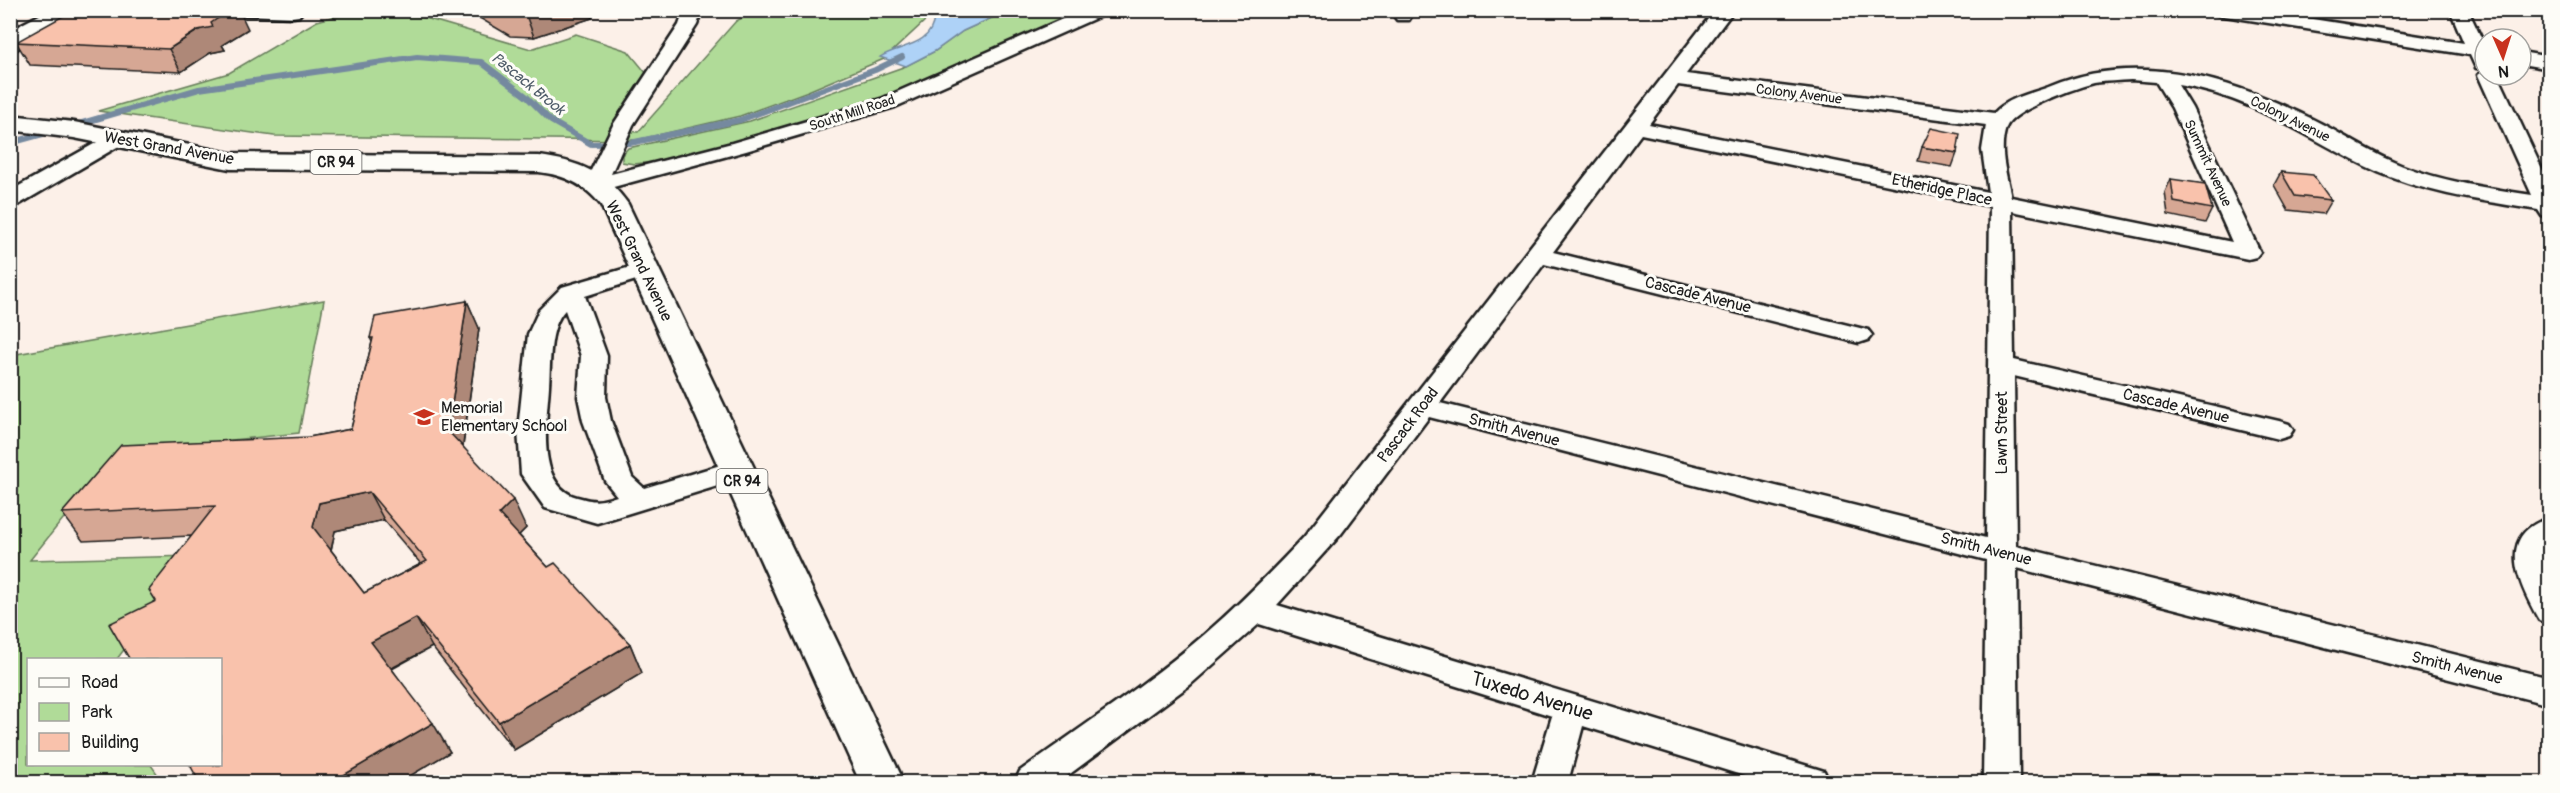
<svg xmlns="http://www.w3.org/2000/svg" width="2560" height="793" viewBox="0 0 2560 793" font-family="Pangolin,sans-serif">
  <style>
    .green { fill: #b0db98; stroke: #667c5a; stroke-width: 1.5 }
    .water { fill: #aed2f7; stroke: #74899f; stroke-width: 1.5 }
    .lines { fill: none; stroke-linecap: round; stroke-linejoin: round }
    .stream { stroke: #74899f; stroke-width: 6 }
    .minor-casing { stroke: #1c1c1c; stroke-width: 5 }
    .major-casing { stroke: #1c1c1c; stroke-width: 5 }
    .path { stroke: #1c1c1c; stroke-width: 4.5; stroke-dasharray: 1.5 5; stroke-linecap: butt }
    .minor { fill: #fdfcf7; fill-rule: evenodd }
    .major { fill: #fdfcf7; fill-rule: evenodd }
    .wall { fill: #d6a794; stroke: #1c1c1c; stroke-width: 1.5; fill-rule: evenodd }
    .shaded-wall { fill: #ae8878; stroke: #1c1c1c; stroke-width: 1.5 }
    .building { fill: #f9c2ac; stroke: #1c1c1c; stroke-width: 1.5; fill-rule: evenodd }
    .labels { text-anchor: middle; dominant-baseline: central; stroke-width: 6; stroke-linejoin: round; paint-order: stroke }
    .far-street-label { font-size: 14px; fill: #1c1c1c; stroke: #fdfcf7 }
    .far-water-label { font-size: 15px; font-style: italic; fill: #4f5c69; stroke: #fdfcf7 }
    .shield { fill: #fdfcf7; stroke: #605f5e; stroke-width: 1.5 }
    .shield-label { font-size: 15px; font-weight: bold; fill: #1c1c1c }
    .street-label { font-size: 16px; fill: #1c1c1c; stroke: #fdfcf7 }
    .poi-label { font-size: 16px; fill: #1c1c1c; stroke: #fdfcf7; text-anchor: start }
    .near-street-label { font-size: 20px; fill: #1c1c1c; stroke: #fdfcf7 }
  </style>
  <rect width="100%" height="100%" fill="#fcf0e8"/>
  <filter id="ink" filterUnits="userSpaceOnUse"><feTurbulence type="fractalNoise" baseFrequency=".0167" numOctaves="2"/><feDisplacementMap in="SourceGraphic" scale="12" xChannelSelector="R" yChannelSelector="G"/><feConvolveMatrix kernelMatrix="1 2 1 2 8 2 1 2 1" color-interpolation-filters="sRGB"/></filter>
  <g filter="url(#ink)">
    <g class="green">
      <polygon points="398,10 531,49 576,34 628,51 647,74 612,130 638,132 736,21 756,11 847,10 928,18 884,59 808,91 740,116 636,140 274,136 98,111 229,73 317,21 355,11"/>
      <polygon points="1007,11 1085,11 900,94 822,120 653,162 634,164 622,162 622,155 628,148 750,121 906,66 935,51 963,31"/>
      <polygon points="324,300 299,433 117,452 30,560 194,556 117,659 28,660 28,764 151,765 163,782 11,782 11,355"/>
    </g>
    <path class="water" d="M884,11H1007L963,31L935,51L906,66L880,57C898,45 932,47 934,17L919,12L897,14Z"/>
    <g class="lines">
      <g class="stream">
        <polyline points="72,126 199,89 417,57 481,62 527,97 551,121 591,144 630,143 740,120 875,70 902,57"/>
        <polyline points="10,143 50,132"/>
      </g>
      <g class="minor-casing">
        <g id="minor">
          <polygon points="49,10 73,10 34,32 17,49 10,50 10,34 22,24"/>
          <polygon points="235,10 301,10 302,12 299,16 293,17 244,15"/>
          <polygon points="684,10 702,10 697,25 633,125 611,174 732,143 881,99 1083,10 1108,10 1105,14 895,107 746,151 595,192 587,190 584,185 613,125 679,25"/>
          <polygon points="1397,10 1415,10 1409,20 1397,20 1394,16"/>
          <path d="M1715,10H1734L1686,74L1994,113C2009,97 2031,94 2051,86C2141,49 2239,81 2322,124C2349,138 2374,155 2403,166C2444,182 2488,188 2532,195L2478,75L2485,70V75H2498L2550,186V218L2542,216L2538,210C2484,201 2429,194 2378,172C2310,141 2255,97 2178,85L2192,108L2260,252L2256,257L2248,259L2012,211L2014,360L2279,421L2289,424L2293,430L2289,436L2279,439L2014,376L2016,546L2550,678V705L2017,568L2019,782H1983L1986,560L1429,417L1341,534L1277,605L1811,767L1824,771L1829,782H1764L1583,726L1568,782H1532L1552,716L1259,624L1190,685L1059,782H1015L1020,771C1082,726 1147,684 1205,634C1240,604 1272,571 1304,537ZM2131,80L2156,82L2172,108L2232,242L2011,197C2007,175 1998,151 2006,128C2012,110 2075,88 2094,83C2106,81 2119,81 2131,80ZM1678,85L1986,125L1982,150L1988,192L1649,124ZM1641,134L1990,206L1986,538L1440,403L1544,264L1859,343L1868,340L1872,335L1868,330L1553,252Z"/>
          <polygon points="2209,10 2256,10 2464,43 2450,10 2468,10 2485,46 2485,69 2476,68 2470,55 2218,15"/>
          <polygon points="2521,52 2550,57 2550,69 2521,64"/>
          <polygon points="117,133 124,135 127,139 124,143 18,205 10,207 10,191 110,135"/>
          <path d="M644,263L652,265L656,270L652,275L585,296L607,356L606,397L611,421L632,477L644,488L737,460L747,463L751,470L747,477L597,523L545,508L521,474L518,430L528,334L539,310L562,287ZM565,310L581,356L578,397L583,421L605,481L617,496C599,502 595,502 577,497C535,485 547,420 549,386C551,363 548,328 565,310Z"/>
          <path d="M2550,518V542L2545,554L2550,576V624L2539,620C2519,585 2494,534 2550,518Z"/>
        </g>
      </g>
      <g class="major-casing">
        <path id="major" d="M10,115L74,122L230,153L539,156C577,161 606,172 628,204L904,782H860L601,205C585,184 564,175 539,172L230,169L74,138L10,130Z"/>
      </g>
      <polyline class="path" points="10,560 14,560"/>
      <use href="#minor" class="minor"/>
      <use href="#major" class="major"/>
    </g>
    <g class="wall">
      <polygon points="466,10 590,10 592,18 534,37 510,36"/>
      <polygon points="248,29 222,45 225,50 210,53 181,72 30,65 16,42"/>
      <polygon points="1922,147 1957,153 1952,167 1918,161"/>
      <polygon points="2281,172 2331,200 2323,214 2288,210 2274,185"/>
      <polygon points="2171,179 2212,209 2205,223 2168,215 2165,192"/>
      <path d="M467,301L479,328L463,447L526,528L519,535L548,567L630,644L642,673L514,750L432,647L392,669L450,752L398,783H200L191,536L83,541L62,513L309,437L351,429L372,342L370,338ZM384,520L421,564L364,593L331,550L335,531Z"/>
    </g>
    <g class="shaded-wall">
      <polygon points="230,10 239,10 248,29 222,45 225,50 210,53 181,72 169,49"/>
      <polygon points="540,10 590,10 592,18 534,37 526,15"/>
      <polygon points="467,301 479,328 461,459 448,431"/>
      <polygon points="369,492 384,520 335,531 330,555 313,527 319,503"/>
      <polygon points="513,500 526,528 512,542 499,514"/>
      <polygon points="416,618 432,647 388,670 371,642"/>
      <polygon points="630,644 642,673 514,750 499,722"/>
      <polygon points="433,723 450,752 398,783 330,783"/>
    </g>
    <g class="building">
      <polygon points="74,10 230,10 211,23 213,27 198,30 169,49 16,42"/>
      <polygon points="496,10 540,10 526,15 502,14"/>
      <polygon points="1931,128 1960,134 1957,153 1922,147"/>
      <polygon points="2281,172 2313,175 2331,200 2295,196"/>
      <polygon points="2171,179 2205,184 2212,209 2174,202"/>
      <path d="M467,301L448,431L513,500L499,514L548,567L555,563L630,644L499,722L416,618L371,642L433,723L330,783H200L190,765H220V660H130L109,624L156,601L149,590L215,506L62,513L121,445L309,437L351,429L373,338H370L375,317ZM369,492L427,561L364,593L313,527L319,503Z"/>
    </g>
  </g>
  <defs>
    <g id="school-bare" transform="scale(1.62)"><path d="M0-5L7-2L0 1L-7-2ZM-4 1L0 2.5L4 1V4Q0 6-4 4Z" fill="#c8321e" stroke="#fdfcf7" stroke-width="2.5" paint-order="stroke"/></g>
  </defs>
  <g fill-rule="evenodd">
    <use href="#school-bare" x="424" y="417"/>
  </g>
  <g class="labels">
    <g class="far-street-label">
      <text transform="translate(1799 94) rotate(7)">Colony Avenue</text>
      <text transform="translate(852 113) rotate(-18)">South Mill Road</text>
      <text transform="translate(2290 119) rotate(26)">Colony Avenue</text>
      <text transform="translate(2208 163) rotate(65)">Summit Avenue</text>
    </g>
    <g class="far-water-label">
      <text transform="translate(528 84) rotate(39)">Pascack Brook</text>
    </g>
    <g class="shield">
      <rect x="310.5" y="150" width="51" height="24" rx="4.5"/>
      <rect x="716.5" y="469" width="51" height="24" rx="4.5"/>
    </g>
    <g class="shield-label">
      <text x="336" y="162">CR 94</text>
      <text x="742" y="481">CR 94</text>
    </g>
    <g class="street-label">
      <text transform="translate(169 148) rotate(10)">West Grand Avenue</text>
      <text transform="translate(1942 190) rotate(12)">Etheridge Place</text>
      <text transform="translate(639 261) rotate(64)">West Grand Avenue</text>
      <text transform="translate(1698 295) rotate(14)">Cascade Avenue</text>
      <text transform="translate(2176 406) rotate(13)">Cascade Avenue</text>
      <text transform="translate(1408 425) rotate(-53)">Pascack Road</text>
      <text transform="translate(1514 430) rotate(14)">Smith Avenue</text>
      <text transform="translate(2002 433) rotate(-90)">Lawn Street</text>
      <text transform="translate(1986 549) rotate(14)">Smith Avenue</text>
      <text transform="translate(2457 668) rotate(14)">Smith Avenue</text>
    </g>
    <g class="poi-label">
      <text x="441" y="408">Memorial<tspan x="441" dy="18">Elementary School</tspan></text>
    </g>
    <g class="near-street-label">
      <text transform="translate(1532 696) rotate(17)">Tuxedo Avenue</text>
    </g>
  </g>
  <rect width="2560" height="793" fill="none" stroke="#fdfcf7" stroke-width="36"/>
  <rect x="18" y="18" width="2524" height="757" fill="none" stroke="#1c1c1c" stroke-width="2" filter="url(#ink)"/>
  <rect x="27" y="658" width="195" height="108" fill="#fdfcf7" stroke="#a3a29f" stroke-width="1.5"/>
  <rect x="39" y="678" width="30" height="9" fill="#fdfcf7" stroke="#a3a29f" stroke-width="1.5"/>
  <text x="81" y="688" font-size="18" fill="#1c1c1c">Road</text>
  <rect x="39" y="703" width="30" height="18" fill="#b0db98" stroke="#a3a29f" stroke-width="1.5"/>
  <text x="81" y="718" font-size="18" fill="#1c1c1c">Park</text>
  <rect x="39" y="733" width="30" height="18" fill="#f9c2ac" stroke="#a3a29f" stroke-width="1.5"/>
  <text x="81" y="748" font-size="18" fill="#1c1c1c">Building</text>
  <g transform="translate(2503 57) rotate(177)"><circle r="28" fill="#fdfcf7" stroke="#a3a29f" stroke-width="1.5"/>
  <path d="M0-4.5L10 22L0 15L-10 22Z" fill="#c8321e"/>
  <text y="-9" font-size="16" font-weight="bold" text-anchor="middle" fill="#1c1c1c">N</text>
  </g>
</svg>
